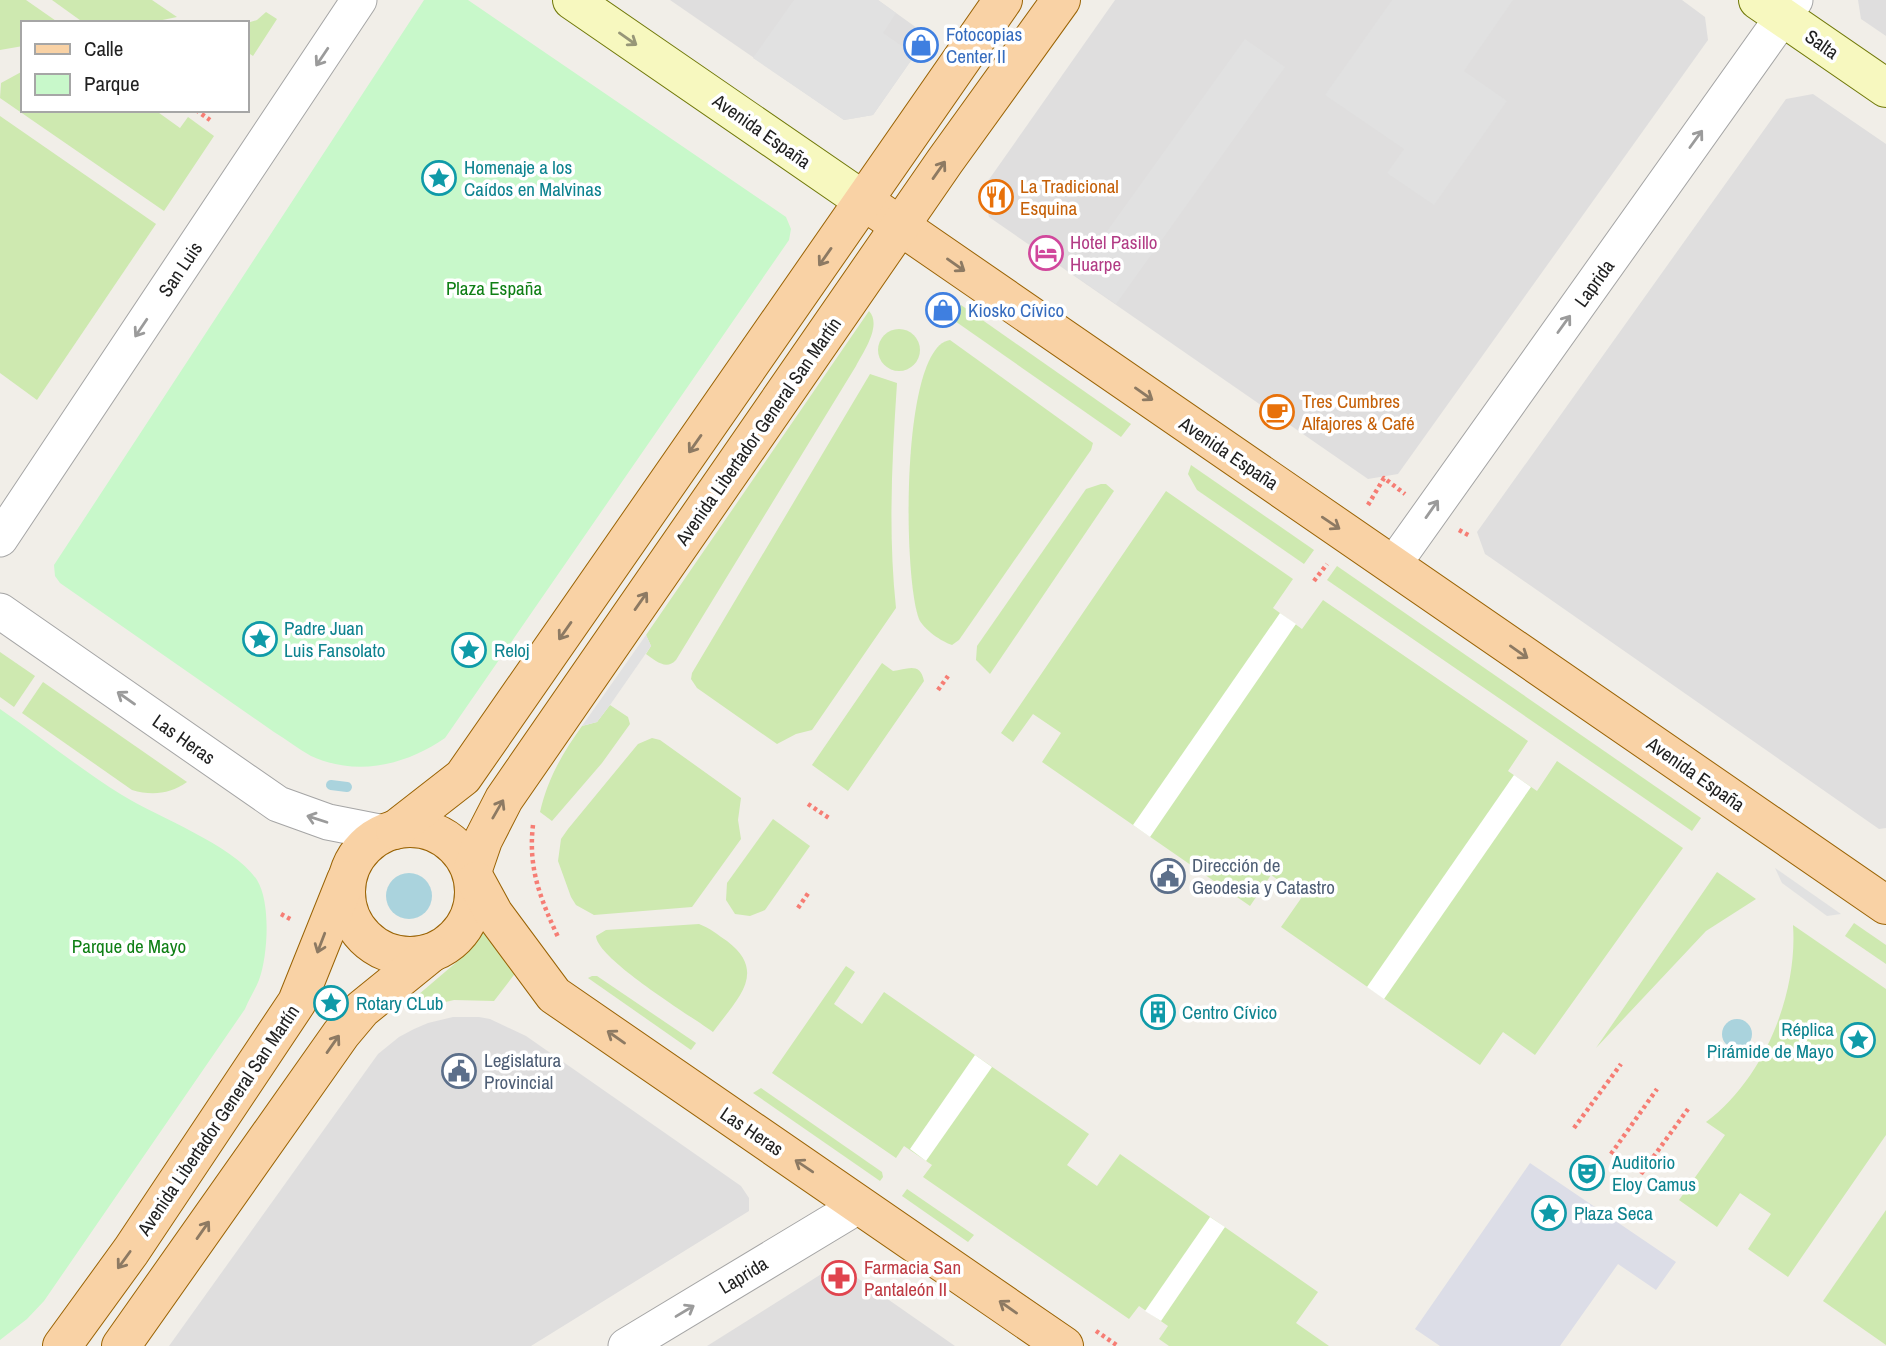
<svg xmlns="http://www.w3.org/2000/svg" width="1886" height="1346" viewBox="0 0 1886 1346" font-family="'Archivo Narrow',sans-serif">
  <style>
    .residential { fill: #dfdede }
    .grass { fill: #cee9b0 }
    .park { fill: #c8f8ca }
    .parking { fill: #e1e1e1 }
    .plaza { fill: #dcdde7 }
    .water { fill: #aad3dd }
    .pier { fill: #fff }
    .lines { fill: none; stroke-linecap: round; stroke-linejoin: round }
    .stream { stroke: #aad3dd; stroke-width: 10 }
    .minor-casing { stroke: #a5a5a5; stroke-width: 37 }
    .secondary-casing { stroke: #707808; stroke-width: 40 }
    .primary-casing { stroke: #9a6304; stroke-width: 40 }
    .path { stroke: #f67d74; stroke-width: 4.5; stroke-dasharray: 3.5 3.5; stroke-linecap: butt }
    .minor { stroke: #fff; stroke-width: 35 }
    .secondary { stroke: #f7f8bf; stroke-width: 38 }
    .primary { stroke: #f9d2a5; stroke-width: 38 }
    .oneway { stroke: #979778 }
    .oneway2 { stroke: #9b9b9b }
    .oneway3 { stroke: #8d7a63 }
    .labels { text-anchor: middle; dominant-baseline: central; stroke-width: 7; stroke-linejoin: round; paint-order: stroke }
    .shop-label { font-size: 19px; fill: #366cbe; stroke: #fff; text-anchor: start }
    .street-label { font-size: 19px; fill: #212121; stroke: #fff }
    .culture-label { font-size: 19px; fill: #0d838f; stroke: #fff; text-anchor: start }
    .food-label { font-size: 19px; fill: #c56008; stroke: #fff; text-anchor: start }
    .hotel-label { font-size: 19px; fill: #b23c85; stroke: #fff; text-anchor: start }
    .park-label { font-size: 19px; fill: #0f7f15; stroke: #fff }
    .service-label { font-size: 19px; fill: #4e5e75; stroke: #fff; text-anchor: start }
    .health-label { font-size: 19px; fill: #be3a42; stroke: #fff; text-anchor: start }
  </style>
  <rect width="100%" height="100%" fill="#f1eee8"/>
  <g class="residential">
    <polygon points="670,0 878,0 928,36 873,115 844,120"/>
    <polygon points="1115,0 1682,0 1705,17 1708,40 1398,474 1368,479 989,217 983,188"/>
    <polygon points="1858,0 1886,0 1886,36 1861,19"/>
    <polygon points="1813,94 1886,144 1886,828 1879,829 1491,558 1485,554 1477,532 1786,99"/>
    <polygon points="453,1017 479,1017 490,1019 526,1036 741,1186 749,1198 749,1211 531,1346 169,1346 378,1054 399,1037 414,1029 428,1023"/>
    <polygon points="823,1273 853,1275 955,1346 707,1346"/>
  </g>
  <g class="grass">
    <polygon points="0,0 26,0 59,23 23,23 23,46 0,50"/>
    <polygon points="52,0 152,0 177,17 148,23 84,23"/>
    <polygon points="266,12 277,19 253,56 247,52 247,23 257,20"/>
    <polygon points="23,71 23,110 155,110 180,128 188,117 214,136 164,211 0,98 1,83"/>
    <polygon points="0,116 156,224 37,400 0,373"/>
    <polygon points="961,305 1131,424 1121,437 952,319"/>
    <path d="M869,311C882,325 864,351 856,366L676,660C666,671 655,660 646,654L651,646L646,635Z"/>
    <circle cx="899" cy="350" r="21"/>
    <path d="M950,340L1093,443L1091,450L959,640L952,645C942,642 923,629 919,619C903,579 900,347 950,340Z"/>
    <path d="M870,374L897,383C892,459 888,532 896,608L812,730L796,734L777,744L697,688L691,679L692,673Z"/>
    <polygon points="1191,465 1314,550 1304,564 1197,490 1188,474"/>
    <polygon points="1101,484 1106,484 1114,491 990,674 976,660 977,646 1086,489"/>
    <polygon points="1166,491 1293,579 1273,608 1302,629 1323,600 1528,741 1508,771 1537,791 1557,761 1683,848 1535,1055 1503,1032 1480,1065 1281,927 1302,897 1271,875 1250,906 1042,762 1061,733 1033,714 1013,742 1001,733"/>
    <polygon points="1337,566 1701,818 1692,831 1327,580"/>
    <polygon points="0,652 35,676 14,707 0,697"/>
    <path d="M882,663L893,671C906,670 920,661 924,681L848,791L812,765Z"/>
    <path d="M43,682L187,782C170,794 152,796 132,790L22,713Z"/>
    <path d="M610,705L628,717L630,724L602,763L552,821L540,812C548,778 562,754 582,726L597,722Z"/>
    <polygon points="652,738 660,740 741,798 738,820 741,839 692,907 594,915 576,905 571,897 558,861 561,839 568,829 638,744"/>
    <polygon points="773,819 810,846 765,910 750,916 735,914 726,900 727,883"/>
    <polygon points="1717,872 1756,899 1706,931 1596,1048"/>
    <polygon points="1854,923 1886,945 1886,964 1845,936"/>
    <path d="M699,924C710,928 718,935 727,941C769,973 736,1000 713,1032C691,1016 597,959 596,936L606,930Z"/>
    <path d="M1793,925L1886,989V1135L1788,1277L1748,1249L1771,1214L1740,1193L1717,1227L1679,1200L1725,1135L1706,1122C1763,1080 1798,995 1793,925Z"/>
    <polygon points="484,927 517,971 494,1001 454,1000 424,1007 420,1005 418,995 459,960 477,931"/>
    <polygon points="846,966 855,972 834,1004 862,1024 884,992 1089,1134 1067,1165 1097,1186 1120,1154 1318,1292 1296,1323 1329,1346 1169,1346 1159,1339 1168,1326 1139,1306 1129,1319 923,1177 932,1165 904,1146 896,1158 772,1073"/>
    <polygon points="592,976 597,976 696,1043 691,1050 588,978"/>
    <polygon points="761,1088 882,1172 883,1177 880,1181 753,1093"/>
    <polygon points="907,1189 974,1235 968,1242 902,1196"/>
    <polygon points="1886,1210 1886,1345 1823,1301"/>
  </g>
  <g class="park">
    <path d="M424,0H468L786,217L791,229L789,240L445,738C406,765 357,777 311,756C298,749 286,739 274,732L60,583L55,576L54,565Z"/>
    <path d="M0,709C41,737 80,769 122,795C159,818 234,845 257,880C271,902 268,956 259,980C255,990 249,999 245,1009L44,1301L27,1319L0,1340Z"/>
  </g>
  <g class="parking">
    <polygon points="794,0 878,0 896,13 883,33 915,55 873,115 844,120 753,58"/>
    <polygon points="1392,0 1513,0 1464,71 1507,101 1434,205 1387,173 1404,149 1325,95"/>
    <polygon points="1245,39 1285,67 1116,304 1075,276"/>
    <polygon points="646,635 651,646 610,705 597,722 582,726"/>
    <polygon points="1775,868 1841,914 1827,916 1782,883"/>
  </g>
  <polygon class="plaza" points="1530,1163 1676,1262 1656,1290 1618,1264 1560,1346 1440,1346 1415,1329"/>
  <g class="water">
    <circle cx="409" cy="896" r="23"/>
    <circle cx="1737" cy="1034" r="15"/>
  </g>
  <g class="pier">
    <polygon points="1280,613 1296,624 1150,837 1133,825"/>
    <polygon points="1514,775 1531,787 1384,999 1367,987"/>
    <polygon points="975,1055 992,1067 926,1161 910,1149"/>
    <polygon points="1210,1217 1225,1227 1161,1321 1145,1311"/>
  </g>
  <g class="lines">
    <polyline class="stream" points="331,785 347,787"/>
    <g class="minor-casing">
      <g id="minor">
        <polyline points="0,539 359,0"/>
        <polyline points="1393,565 1795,0"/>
        <polyline points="0,611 278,804 328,822 384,833"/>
        <polyline points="626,1346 860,1205"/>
      </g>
    </g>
    <g class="secondary-casing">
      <g id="secondary">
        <polyline points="572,0 864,201"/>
        <polyline points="1758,0 1886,88"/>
      </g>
    </g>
    <g class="primary-casing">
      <g id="primary">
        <polyline points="864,201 1886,905"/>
        <circle cx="410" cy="892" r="64"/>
        <polyline points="395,830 463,777 1003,0"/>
        <polyline points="472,872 483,840 504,799 945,161 1061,0"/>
        <polyline points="476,881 494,914 554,995 1064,1346"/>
        <polyline points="62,1346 131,1251 297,1002 346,880"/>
        <polyline points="121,1346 341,1034 362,1009 431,953"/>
      </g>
    </g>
    <g class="path">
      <polyline points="196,110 210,120"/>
      <polyline points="1368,505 1384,478 1405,494"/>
      <polyline points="1459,530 1470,536"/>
      <polyline points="1314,581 1327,564"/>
      <polyline points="938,690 948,676"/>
      <polyline points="808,804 829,818"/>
      <path d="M533,825C528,868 540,898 558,937"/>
      <polyline points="798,908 809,892"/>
      <polyline points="281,914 292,920"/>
      <polyline points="1574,1128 1621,1064"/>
      <polyline points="1611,1154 1657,1089"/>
      <polyline points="1641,1174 1688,1109"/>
      <polyline points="1096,1331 1118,1346"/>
    </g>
    <use href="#minor" class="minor"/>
    <use href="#secondary" class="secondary"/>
    <use href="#primary" class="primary"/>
  </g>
  <defs><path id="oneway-shaft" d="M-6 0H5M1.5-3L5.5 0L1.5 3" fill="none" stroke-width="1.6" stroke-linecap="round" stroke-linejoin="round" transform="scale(1.75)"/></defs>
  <use class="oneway" href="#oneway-shaft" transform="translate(628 39) rotate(35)"/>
  <g class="oneway2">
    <use href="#oneway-shaft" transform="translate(322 57) rotate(124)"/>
    <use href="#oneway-shaft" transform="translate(1696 139) rotate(-54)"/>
    <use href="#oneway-shaft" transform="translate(1564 324) rotate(-54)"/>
    <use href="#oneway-shaft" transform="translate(141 328) rotate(124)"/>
    <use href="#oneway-shaft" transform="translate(1432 509) rotate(-55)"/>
    <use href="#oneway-shaft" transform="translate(126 698) rotate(-145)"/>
    <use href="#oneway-shaft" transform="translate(317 819) rotate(-162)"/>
    <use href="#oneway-shaft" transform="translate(685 1311) rotate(-31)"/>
  </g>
  <g class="oneway3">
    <use href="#oneway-shaft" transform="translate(939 170) rotate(-55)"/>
    <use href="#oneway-shaft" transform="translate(825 257) rotate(125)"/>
    <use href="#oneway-shaft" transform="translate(956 265) rotate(35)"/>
    <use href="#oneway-shaft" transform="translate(1144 394) rotate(35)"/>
    <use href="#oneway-shaft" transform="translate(695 444) rotate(125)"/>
    <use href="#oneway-shaft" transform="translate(1331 523) rotate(34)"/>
    <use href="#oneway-shaft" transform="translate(641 601) rotate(-55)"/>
    <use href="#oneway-shaft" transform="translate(565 631) rotate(125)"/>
    <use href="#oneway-shaft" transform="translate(1519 652) rotate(35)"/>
    <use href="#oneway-shaft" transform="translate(498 809) rotate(-60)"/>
    <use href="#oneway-shaft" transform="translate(321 943) rotate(111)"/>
    <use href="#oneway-shaft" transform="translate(616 1037) rotate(-145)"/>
    <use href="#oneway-shaft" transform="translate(333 1044) rotate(-55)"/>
    <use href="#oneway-shaft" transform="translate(804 1166) rotate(-146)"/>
    <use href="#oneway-shaft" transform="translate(203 1230) rotate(-55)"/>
    <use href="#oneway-shaft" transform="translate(124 1260) rotate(126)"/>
    <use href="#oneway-shaft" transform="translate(1008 1307) rotate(-145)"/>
  </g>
  <defs>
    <g id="shop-ring" transform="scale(1.75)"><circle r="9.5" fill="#fff" stroke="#3f7fe0" stroke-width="1.5"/><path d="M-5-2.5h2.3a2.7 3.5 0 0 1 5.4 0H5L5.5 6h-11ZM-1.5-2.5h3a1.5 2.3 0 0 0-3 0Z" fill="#3f7fe0"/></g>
    <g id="sight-ring" transform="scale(1.75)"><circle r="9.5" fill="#fff" stroke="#0f9aa8" stroke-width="1.5"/><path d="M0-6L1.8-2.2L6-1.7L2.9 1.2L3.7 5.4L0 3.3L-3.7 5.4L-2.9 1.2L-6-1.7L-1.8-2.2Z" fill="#0f9aa8"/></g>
    <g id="restaurant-ring" transform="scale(1.75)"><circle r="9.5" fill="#fff" stroke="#e8710a" stroke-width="1.5"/><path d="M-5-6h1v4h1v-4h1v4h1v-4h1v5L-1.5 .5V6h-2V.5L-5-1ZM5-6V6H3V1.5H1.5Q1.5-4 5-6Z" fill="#e8710a"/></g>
    <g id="hotel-ring" transform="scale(1.75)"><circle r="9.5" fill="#fff" stroke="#d1479c" stroke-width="1.5"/><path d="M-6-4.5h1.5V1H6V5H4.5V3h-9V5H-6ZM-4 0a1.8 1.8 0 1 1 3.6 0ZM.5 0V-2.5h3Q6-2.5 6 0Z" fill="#d1479c"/></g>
    <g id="cafe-ring" transform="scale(1.75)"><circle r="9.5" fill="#fff" stroke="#e8710a" stroke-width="1.5"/><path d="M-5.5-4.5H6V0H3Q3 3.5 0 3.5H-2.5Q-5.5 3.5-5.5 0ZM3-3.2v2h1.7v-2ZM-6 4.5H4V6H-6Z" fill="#e8710a"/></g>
    <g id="civic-ring" transform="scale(1.75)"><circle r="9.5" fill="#fff" stroke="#5c6f8a" stroke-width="1.5"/><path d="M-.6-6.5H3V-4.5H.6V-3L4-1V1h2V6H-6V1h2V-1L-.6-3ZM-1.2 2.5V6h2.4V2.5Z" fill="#5c6f8a"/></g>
    <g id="building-ring" transform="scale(1.75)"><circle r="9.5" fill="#fff" stroke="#0f9aa8" stroke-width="1.5"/><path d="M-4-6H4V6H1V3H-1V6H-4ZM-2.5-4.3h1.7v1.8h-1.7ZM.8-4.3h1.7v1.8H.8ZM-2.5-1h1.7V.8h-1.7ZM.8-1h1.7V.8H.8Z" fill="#0f9aa8"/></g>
    <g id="theatre-ring" transform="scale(1.75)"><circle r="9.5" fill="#fff" stroke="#0f9aa8" stroke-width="1.5"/><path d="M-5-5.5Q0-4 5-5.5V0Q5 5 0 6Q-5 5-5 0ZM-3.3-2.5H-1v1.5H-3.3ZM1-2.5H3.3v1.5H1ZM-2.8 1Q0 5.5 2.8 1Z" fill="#0f9aa8"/></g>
    <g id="pharmacy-ring" transform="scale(1.75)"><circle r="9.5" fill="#fff" stroke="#e0444e" stroke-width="1.5"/><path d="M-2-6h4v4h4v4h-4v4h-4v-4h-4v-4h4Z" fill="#e0444e"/></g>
  </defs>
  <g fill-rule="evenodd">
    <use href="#shop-ring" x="921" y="45"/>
    <use href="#sight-ring" x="439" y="178"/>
    <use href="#restaurant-ring" x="996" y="197"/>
    <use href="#hotel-ring" x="1046" y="253"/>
    <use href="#shop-ring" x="943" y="310"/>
    <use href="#cafe-ring" x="1277" y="412"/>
    <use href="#sight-ring" x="260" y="639"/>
    <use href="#sight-ring" x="469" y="650"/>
    <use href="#civic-ring" x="1168" y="876"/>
    <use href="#sight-ring" x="331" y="1003"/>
    <use href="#building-ring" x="1158" y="1012"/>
    <use href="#sight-ring" x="1858" y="1040"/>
    <use href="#civic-ring" x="459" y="1071"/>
    <use href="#theatre-ring" x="1587" y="1173"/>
    <use href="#sight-ring" x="1549" y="1213"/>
    <use href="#pharmacy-ring" x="839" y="1278"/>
  </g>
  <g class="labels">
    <g class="shop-label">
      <text x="946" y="34">Fotocopias<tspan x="946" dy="22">Center II</tspan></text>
      <text x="968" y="310">Kiosko Cívico</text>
    </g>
    <g class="street-label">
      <text transform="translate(1822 44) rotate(35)">Salta</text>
      <text transform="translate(762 131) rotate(35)">Avenida España</text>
      <text transform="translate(180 269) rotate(-56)">San Luis</text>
      <text transform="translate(1594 283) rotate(-54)">Laprida</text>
      <text transform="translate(758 431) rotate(-55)">Avenida Libertador General San Martín</text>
      <text transform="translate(1229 453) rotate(34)">Avenida España</text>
      <text transform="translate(184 739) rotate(35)">Las Heras</text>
      <text transform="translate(1696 774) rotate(35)">Avenida España</text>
      <text transform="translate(218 1120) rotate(-56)">Avenida Libertador General San Martín</text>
      <text transform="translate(752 1131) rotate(34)">Las Heras</text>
      <text transform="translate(743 1275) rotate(-31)">Laprida</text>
    </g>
    <g class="culture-label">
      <text x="464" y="167">Homenaje a los<tspan x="464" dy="22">Caídos en Malvinas</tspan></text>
      <text x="284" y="628">Padre Juan<tspan x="284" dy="22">Luis Fansolato</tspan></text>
      <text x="494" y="650">Reloj</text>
      <text x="356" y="1003">Rotary CLub</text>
      <text x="1182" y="1012">Centro Cívico</text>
      <text x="1834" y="1029" text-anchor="end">Réplica<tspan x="1834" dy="22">Pirámide de Mayo</tspan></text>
      <text x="1612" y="1162">Auditorio<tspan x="1612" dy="22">Eloy Camus</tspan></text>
      <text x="1574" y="1213">Plaza Seca</text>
    </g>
    <g class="food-label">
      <text x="1020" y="186">La Tradicional<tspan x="1020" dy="22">Esquina</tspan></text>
      <text x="1302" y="401">Tres Cumbres<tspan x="1302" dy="22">Alfajores &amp; Café</tspan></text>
    </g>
    <g class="hotel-label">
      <text x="1070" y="242">Hotel Pasillo<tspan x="1070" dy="22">Huarpe</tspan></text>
    </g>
    <g class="park-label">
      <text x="494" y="288">Plaza España</text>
      <text x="129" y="946">Parque de Mayo</text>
    </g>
    <g class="service-label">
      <text x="1192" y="865">Dirección de<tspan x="1192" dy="22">Geodesia y Catastro</tspan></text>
      <text x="484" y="1060">Legislatura<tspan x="484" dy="22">Provincial</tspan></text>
    </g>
    <g class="health-label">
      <text x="864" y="1267">Farmacia San<tspan x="864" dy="22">Pantaleón II</tspan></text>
    </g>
  </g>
  <rect x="21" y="21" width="228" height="91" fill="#ffffff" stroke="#a6a6a6" stroke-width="2"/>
  <rect x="35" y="44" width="35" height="10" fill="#f9d2a5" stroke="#a6a6a6" stroke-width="2"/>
  <text x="84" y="56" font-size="21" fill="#212121">Calle</text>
  <rect x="35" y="74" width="35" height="21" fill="#c8f8ca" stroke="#a6a6a6" stroke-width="2"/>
  <text x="84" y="91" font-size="21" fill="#212121">Parque</text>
</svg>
